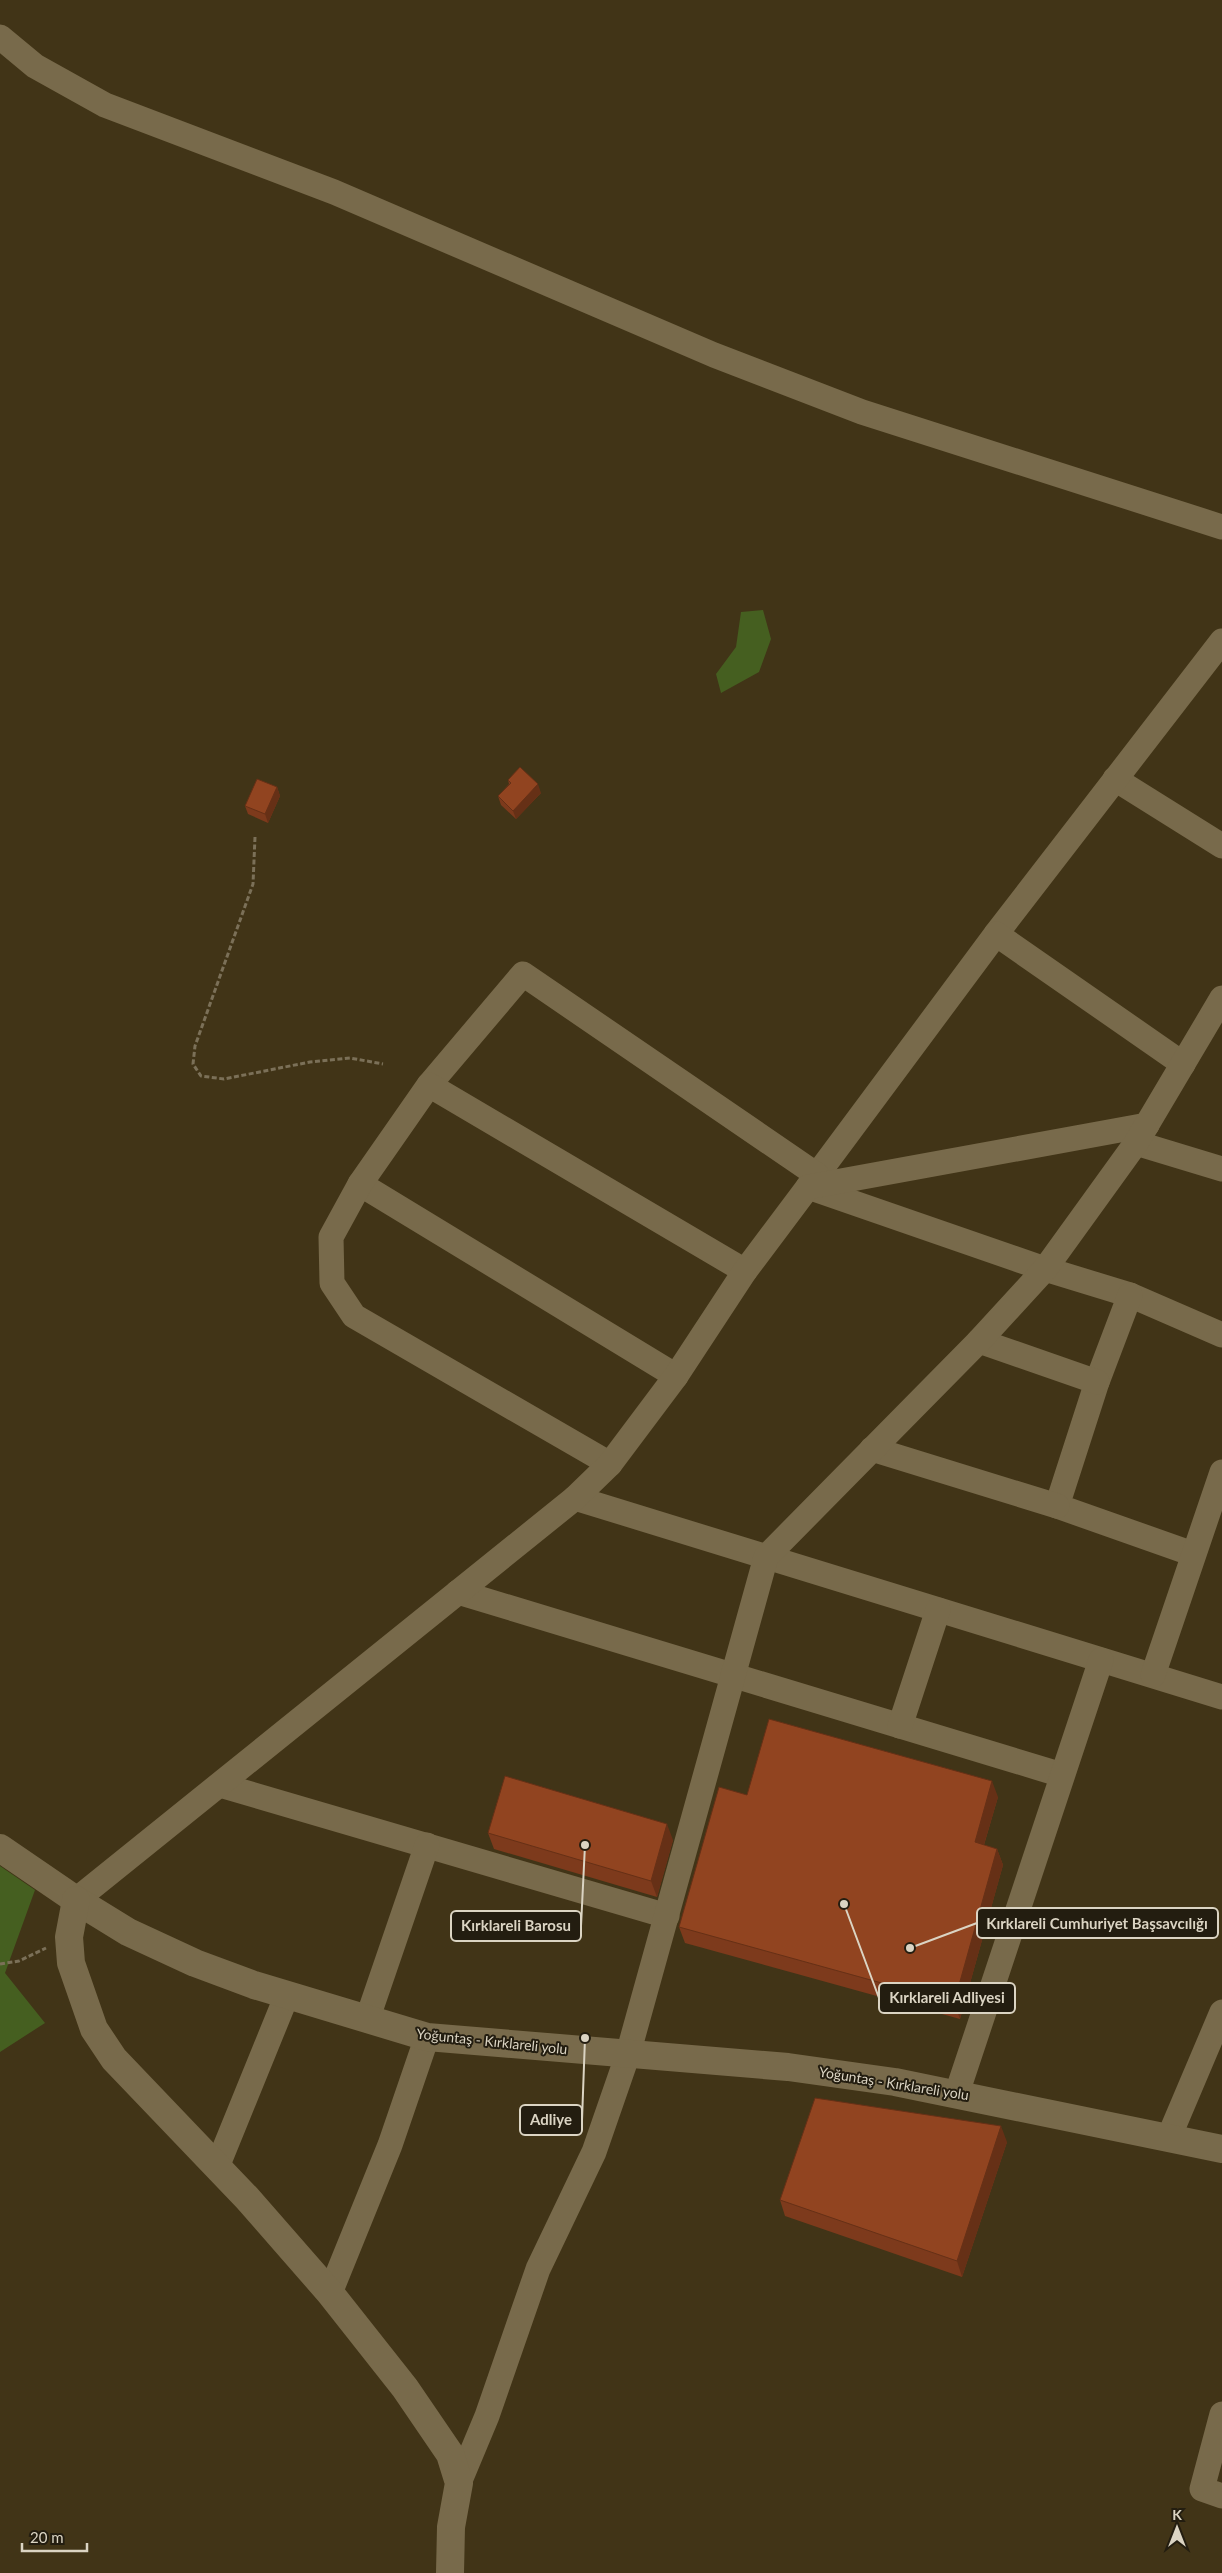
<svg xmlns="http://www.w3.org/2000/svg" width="1222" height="2573" viewBox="0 0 1222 2573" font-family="Lato,sans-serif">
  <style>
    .green { fill: #455f20 }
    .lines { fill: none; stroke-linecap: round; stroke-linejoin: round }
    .path { stroke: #7b7058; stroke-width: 3; stroke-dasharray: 5 2.5; stroke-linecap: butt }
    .minor { stroke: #786a4b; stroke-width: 25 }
    .tertiary { stroke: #786a4b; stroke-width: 28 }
    .wall { fill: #7d3a1c }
    .shaded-wall { fill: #663016 }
    .building { fill: #914420; stroke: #663016 }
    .labels { text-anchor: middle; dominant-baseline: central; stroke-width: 4; stroke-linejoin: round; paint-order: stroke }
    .street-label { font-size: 14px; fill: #dbd4c3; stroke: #231d10 }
    .leader { fill: none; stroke: #dbd4c3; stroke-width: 2 }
    .callout-dot { fill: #dbd4c3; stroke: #231d10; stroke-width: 2 }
    .callout { fill: #231d10; stroke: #dbd4c3; stroke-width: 2 }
    .callout-label { font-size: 15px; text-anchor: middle; font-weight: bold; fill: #dbd4c3 }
  </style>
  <rect width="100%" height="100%" fill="#413417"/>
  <g class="green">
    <polygon points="763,610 771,639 759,672 721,693 716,674 736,647 741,612"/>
    <polygon points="0,1866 35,1890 5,1973 45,2023 0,2052"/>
  </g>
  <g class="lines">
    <g class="path">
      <polyline points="255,837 253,884 195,1046 193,1064 201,1076 224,1079 310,1062 350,1058 383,1064"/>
      <polyline points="0,1964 19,1961 46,1948"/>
    </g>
    <g class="minor">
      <polyline points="0,37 35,66 105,105 334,192 714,355 862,412 1222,527"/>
      <polyline points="1115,779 1222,846"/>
      <polyline points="996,934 1222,641"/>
      <polyline points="1183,1064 996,934 808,1187 1045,1269 1130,1295 1222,1335"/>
      <polyline points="429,1085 523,974 817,1175"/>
      <polyline points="1136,1143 1222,1169"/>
      <polyline points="360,1184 676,1376"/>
      <polyline points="1130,1295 1097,1382 1057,1506 1193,1554"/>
      <polyline points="979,1341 1097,1382"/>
      <polyline points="872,1449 1057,1506"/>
      <polyline points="610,1464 354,1316 332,1283 331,1237 360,1184 429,1085 745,1271"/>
      <polyline points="575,1498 1222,1697"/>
      <polyline points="458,1592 1062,1775"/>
      <polyline points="1153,1675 1222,1472"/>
      <polyline points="900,1726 938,1610"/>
      <polyline points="220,1785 667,1916"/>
      <polyline points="76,1900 575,1498 610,1464 676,1376 745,1271 808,1187 1147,1125"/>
      <polyline points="367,2020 427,1845"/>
      <polyline points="957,2093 1101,1660"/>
      <polyline points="1169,2137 1222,2012"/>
      <polyline points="217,2167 287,1995"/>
      <polyline points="330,2293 390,2145 427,2037"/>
      <polyline points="1222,2414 1202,2489 1222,2496"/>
      <polyline points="459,2483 487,2416 538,2269 594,2152 628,2054 766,1557 979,1341 1045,1269 1136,1143 1222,998"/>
    </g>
    <g class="tertiary">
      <polyline points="0,1848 76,1900 128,1932 195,1963 254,1985 427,2037 788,2067 895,2082 1222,2149"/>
      <polyline points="76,1900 69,1937 71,1963 94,2029 114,2059 247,2198 330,2293 405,2388 450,2454 459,2483 451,2527 450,2573"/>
    </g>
  </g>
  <g class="wall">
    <polygon points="508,780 541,793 516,819 501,805 498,796 509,784"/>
    <polygon points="277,787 280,796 268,823 248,814 245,806"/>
    <polygon points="747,1795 998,1797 984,1845 997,1849 1003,1865 960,2019 685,1943 679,1927"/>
    <polygon points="488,1833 673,1840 657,1897 494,1849"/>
    <polygon points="1007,2142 962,2277 785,2216 780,2200"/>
  </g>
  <g class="shaded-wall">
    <polygon points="538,784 541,793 516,819 513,811"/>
    <polygon points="277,787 280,796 268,823 265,814"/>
    <polygon points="992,1781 998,1797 980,1858 975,1842"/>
    <polygon points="667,1824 673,1840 657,1897 651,1881"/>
    <polygon points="997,1849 1003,1865 960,2019 954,2003"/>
    <polygon points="1001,2126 1007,2142 962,2277 957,2261"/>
  </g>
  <g class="building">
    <polygon points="520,767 538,784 513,811 498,796 511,783 508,780"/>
    <polygon points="257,779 277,787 265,814 245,806"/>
    <polygon points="769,1719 992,1781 975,1842 997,1849 954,2003 679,1927 719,1787 747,1795"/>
    <polygon points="505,1776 667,1824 651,1881 488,1833"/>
    <polygon points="815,2098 1001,2126 957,2261 780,2200"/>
  </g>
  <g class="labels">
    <g class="street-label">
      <text transform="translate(492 2041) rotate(6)">Yoğuntaş - Kırklareli yolu</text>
      <text transform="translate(894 2083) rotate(9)">Yoğuntaş - Kırklareli yolu</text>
    </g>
  </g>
  <path class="leader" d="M910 1948L977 1923M585 1845L581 1926M844 1904L879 1998M585 2038L582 2120"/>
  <g class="callout-dot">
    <circle cx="910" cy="1948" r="5"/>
    <circle cx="585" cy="1845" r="5"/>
    <circle cx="844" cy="1904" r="5"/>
    <circle cx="585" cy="2038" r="5"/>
  </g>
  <g class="callout">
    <rect x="977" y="1908" width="241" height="30" rx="5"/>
    <rect x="451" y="1911" width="130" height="30" rx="5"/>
    <rect x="879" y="1983" width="136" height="30" rx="5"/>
    <rect x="520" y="2105" width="62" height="30" rx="5"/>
  </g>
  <g class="callout-label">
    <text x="1097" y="1929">Kırklareli Cumhuriyet Başsavcılığı</text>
    <text x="516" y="1931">Kırklareli Barosu</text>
    <text x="947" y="2003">Kırklareli Adliyesi</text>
    <text x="551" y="2125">Adliye</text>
  </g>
  <g transform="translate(1177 2528)" stroke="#231d10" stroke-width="4" paint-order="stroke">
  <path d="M0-4L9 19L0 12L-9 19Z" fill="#dbd4c3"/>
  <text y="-8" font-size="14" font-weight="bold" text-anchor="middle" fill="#dbd4c3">K</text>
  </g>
  <path d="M22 2543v8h65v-8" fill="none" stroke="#dbd4c3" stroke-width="2.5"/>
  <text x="30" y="2543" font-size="15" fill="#dbd4c3" stroke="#231d10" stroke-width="4" paint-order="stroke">20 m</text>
</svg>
